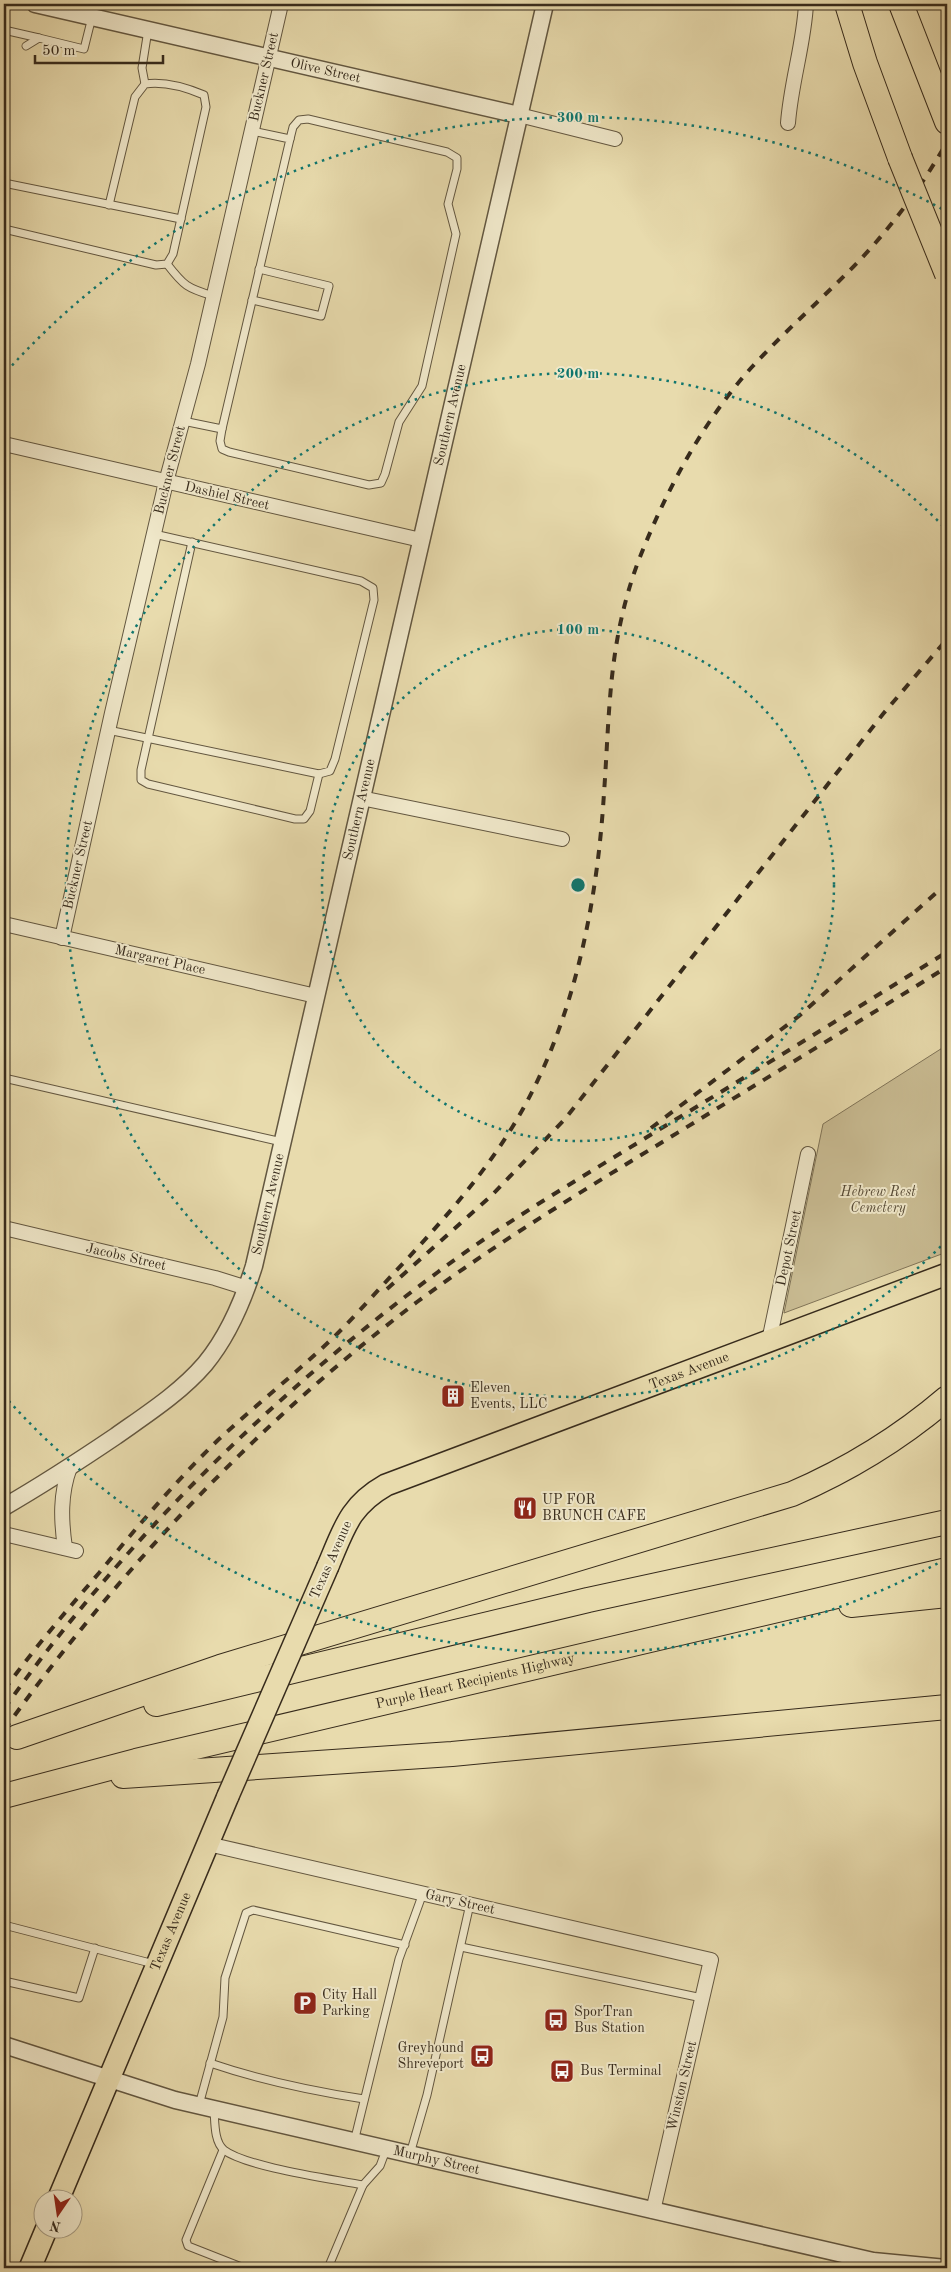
<svg xmlns="http://www.w3.org/2000/svg" width="951" height="2272" viewBox="0 0 951 2272" font-family="'Old Standard TT',serif">
  <style>
    .green { fill: #cabd94; stroke: #807458 }
    .lines { fill: none; stroke-linecap: round; stroke-linejoin: round }
    .service-casing { stroke: #635740; stroke-width: 9 }
    .minor-casing { stroke: #635740; stroke-width: 16 }
    .tertiary-casing { stroke: #635740; stroke-width: 19 }
    .primary-casing { stroke: #372b1c; stroke-width: 24 }
    .motorway-casing { stroke: #372b1c; stroke-width: 26 }
    .service { stroke: #f0e8ca; stroke-width: 7 }
    .minor { stroke: #f0e8ca; stroke-width: 14 }
    .tertiary { stroke: #f0e8ca; stroke-width: 16 }
    .primary { stroke: #e8dbad; stroke-width: 21 }
    .motorway { stroke: #e8dbad; stroke-width: 24 }
    .rail { stroke: #372b1c; stroke-width: 4; stroke-dasharray: 9 9; stroke-linecap: butt }
    .primary-bridge-casing { stroke: #372b1c; stroke-width: 24; stroke-linecap: butt }
    .motorway-bridge-casing { stroke: #372b1c; stroke-width: 26; stroke-linecap: butt }
    .primary-bridge { stroke: #e8dbad; stroke-width: 21 }
    .motorway-bridge { stroke: #e8dbad; stroke-width: 24 }
    .ring { fill: none; stroke: #0f766e; stroke-width: 2.5; stroke-dasharray: 2.5 5 }
    .labels { text-anchor: middle; dominant-baseline: central; stroke-width: 4; stroke-linejoin: round; paint-order: stroke }
    .street-label { font-size: 14px; fill: #372b1c; stroke: #f0e8ca }
    .park-label { font-size: 14px; font-style: italic; fill: #544834; stroke: #f0e8ca }
    .poi-label { font-size: 14px; fill: #372b1c; stroke: #f0e8ca; text-anchor: start }
    .centre { fill: #0f766e; stroke: #f0e8ca; stroke-width: 2.5 }
    .ring-label { font-size: 15px; text-anchor: middle; font-weight: bold; fill: #0f766e; stroke: #f0e8ca; stroke-width: 4; stroke-linejoin: round; paint-order: stroke }
  </style>
  <rect width="100%" height="100%" fill="#e8dbad"/>
  <filter id="stains"><feTurbulence type="fractalNoise" baseFrequency=".004" numOctaves="4"/><feColorMatrix values="0 0 0 0 .2 0 0 0 0 .09 0 0 0 0 .02 0 0 0 .5 -.17"/></filter>
  <radialGradient id="worn" r=".72"><stop offset=".6" stop-color="#630" stop-opacity="0"/><stop offset="1" stop-color="#630" stop-opacity=".3"/></radialGradient>
  <polygon class="green" points="947,1045 947,1252 784,1313 823,1124"/>
  <g class="lines">
    <g class="service-casing">
      <g id="service">
        <polyline points="4,30 39,38"/>
        <polyline points="26,46 39,38 84,49 92,17"/>
        <polyline points="145,84 142,68 148,30"/>
        <polyline points="4,183 181,219"/>
        <path d="M4,229L156,265L167,264L173,254L206,107L204,95C185,87 165,81 145,84L135,97L109,205"/>
        <path d="M167,264C184,286 187,288 213,296"/>
        <polyline points="252,300 321,316 329,286 259,269"/>
        <polyline points="183,421 222,429 290,139 252,131"/>
        <polyline points="222,429 220,441 222,449 229,452 369,485 381,483 385,474 399,422 422,386 456,234 448,204 457,169 457,158 447,152 308,119 299,120 293,127 290,139"/>
        <polyline points="192,542 141,770 141,780 148,784 295,819 304,819 310,811 319,774"/>
        <polyline points="108,730 319,774 330,771 335,759 374,600 373,588 361,581 154,534"/>
        <polyline points="4,1078 282,1142"/>
        <polyline points="4,1925 154,1964"/>
        <polyline points="461,1947 702,1998"/>
        <polyline points="4,1981 79,1998 95,1948"/>
        <path d="M210,2063C260,2080 312,2091 364,2099"/>
        <polyline points="199,2105 223,2017 225,1978 246,1913 253,1910 405,1945"/>
        <path d="M214,2110C215,2122 214,2142 224,2150C246,2167 333,2179 363,2185"/>
        <polyline points="354,2142 399,1959 423,1893"/>
        <polyline points="223,2150 186,2240 188,2246 244,2268"/>
        <polyline points="410,2154 427,2095 470,1904"/>
        <polyline points="328,2268 363,2185 380,2166 386,2150"/>
      </g>
    </g>
    <g class="minor-casing">
      <g id="minor">
        <polyline points="519,115 615,139"/>
        <path d="M788,123C791,82 804,44 806,4"/>
        <polyline points="4,444 421,540"/>
        <polyline points="361,798 562,839"/>
        <polyline points="4,924 316,996"/>
        <polyline points="62,938 112,713 166,482 198,364 281,4"/>
        <polyline points="4,1228 215,1278 247,1288"/>
        <polyline points="769,1341 808,1154"/>
        <polyline points="4,1534 76,1551"/>
        <path d="M65,1548C61,1520 60,1494 70,1467"/>
        <polyline points="208,1844 711,1960 653,2211"/>
      </g>
    </g>
    <g class="tertiary-casing">
      <g id="tertiary">
        <path id="s1" d="M35,4L519,115"/>
        <path id="s2" d="M4,1507C42,1485 79,1461 116,1436C147,1414 180,1393 205,1364C229,1335 243,1301 254,1266L545,4"/>
        <path id="s3" d="M4,2045L175,2100L873,2261L946,2268"/>
      </g>
    </g>
    <g class="primary-casing">
      <g id="primary">
        <path id="s4" d="M328,1566C344,1529 349,1506 386,1485L947,1274"/>
        <path id="s5" d="M58,2200L228,1796"/>
        <polyline points="30,2268 46,2230"/>
      </g>
    </g>
    <g class="motorway-casing">
      <g id="motorway">
        <polyline points="847,4 865,63 900,158"/>
        <polyline points="901,4 947,122"/>
        <polyline points="851,1605 947,1595"/>
        <polyline points="156,1704 588,1600 947,1522"/>
        <path d="M17,1737L220,1667L792,1494C850,1469 899,1439 947,1398"/>
        <polyline points="123,1776 452,1754 947,1707"/>
        <path id="s6" d="M4,1796L136,1761L947,1570"/>
      </g>
    </g>
    <use href="#service" class="service"/>
    <use href="#minor" class="minor"/>
    <use href="#tertiary" class="tertiary"/>
    <use href="#primary" class="primary"/>
    <use href="#motorway" class="motorway"/>
    <g class="rail">
      <polyline points="651,1128 799,1016 947,883"/>
      <polyline points="387,1289 491,1196 565,1119 883,714 947,639"/>
      <path d="M4,1690C34,1649 66,1611 99,1573C137,1527 175,1482 218,1440C257,1404 299,1371 337,1334C357,1314 376,1292 395,1272C438,1226 480,1180 513,1126C573,1028 597,907 604,793C610,709 608,644 638,562C665,493 701,424 751,368C785,331 823,298 858,262C893,225 922,186 947,142"/>
      <path d="M4,1709C122,1542 274,1393 438,1272C509,1219 586,1175 660,1129C756,1071 852,1011 947,952"/>
      <path d="M4,1730C120,1569 258,1422 417,1302C498,1242 584,1190 669,1138C762,1081 855,1024 947,967"/>
    </g>
    <g class="primary-bridge-casing">
      <polyline id="primary-bridge" points="228,1796 328,1566"/>
    </g>
    <g class="motorway-bridge-casing">
      <polyline id="motorway-bridge" points="900,158 947,274"/>
    </g>
    <use href="#primary-bridge" class="primary-bridge"/>
    <use href="#motorway-bridge" class="motorway-bridge"/>
  </g>
  <g class="ring">
    <circle cx="578" cy="885" r="256"/>
    <path d="M946 1241A512 512 0 1 1 946 529"/>
    <path d="M944 1560A768 768 0 0 1 7 1399M7 371A768 768 0 0 1 944 210"/>
  </g>
  <defs>
    <g id="building-square" transform="scale(1.25)"><rect x="-9" y="-9" width="18" height="18" rx="4" fill="#8f2418" stroke="#f0e8ca"/><path d="M-4-6H4V6H1V3H-1V6H-4ZM-2.5-4.3h1.7v1.8h-1.7ZM.8-4.3h1.7v1.8H.8ZM-2.5-1h1.7V.8h-1.7ZM.8-1h1.7V.8H.8Z" fill="#fff"/></g>
    <g id="restaurant-square" transform="scale(1.25)"><rect x="-9" y="-9" width="18" height="18" rx="4" fill="#8f2418" stroke="#f0e8ca"/><path d="M-5-6h1v4h1v-4h1v4h1v-4h1v5L-1.5 .5V6h-2V.5L-5-1ZM5-6V6H3V1.5H1.5Q1.5-4 5-6Z" fill="#fff"/></g>
    <g id="parking-square" transform="scale(1.25)"><rect x="-9" y="-9" width="18" height="18" rx="4" fill="#8f2418" stroke="#f0e8ca"/><path d="M-3.5-5.5H1a3.5 3.5 0 0 1 0 7H-1V5.5H-3.5ZM-1-3.4V-.6H.8a1.4 1.4 0 0 0 0-2.8Z" fill="#fff"/></g>
    <g id="bus-square" transform="scale(1.25)"><rect x="-9" y="-9" width="18" height="18" rx="4" fill="#8f2418" stroke="#f0e8ca"/><path d="M-5-6H5V4H4V6H2V4H-2V6H-4V4H-5ZM-3.5-4V0h7V-4ZM-3.5 1.2v1.5H-2V1.2ZM2 1.2v1.5H3.5V1.2Z" fill="#fff"/></g>
  </defs>
  <g fill-rule="evenodd">
    <use href="#building-square" x="453" y="1396"/>
    <use href="#restaurant-square" x="525" y="1508"/>
    <use href="#parking-square" x="305" y="2003"/>
    <use href="#bus-square" x="556" y="2020"/>
    <use href="#bus-square" x="482" y="2056"/>
    <use href="#bus-square" x="562" y="2071"/>
  </g>
  <g class="labels">
    <g class="street-label">
      <text stroke="none"><textPath href="#s1" startOffset="298">Olive Street</textPath></text>
      <text transform="translate(264 77) rotate(-77)">Buckner Street</text>
      <text stroke="none"><textPath href="#s2" startOffset="1231">Southern Avenue</textPath></text>
      <text transform="translate(170 470) rotate(-76)">Buckner Street</text>
      <text transform="translate(227 496) rotate(13)">Dashiel Street</text>
      <text stroke="none"><textPath href="#s2" startOffset="826">Southern Avenue</textPath></text>
      <text transform="translate(78 865) rotate(-77)">Buckner Street</text>
      <text transform="translate(160 960) rotate(13)">Margaret Place</text>
      <text stroke="none"><textPath href="#s2" startOffset="421">Southern Avenue</textPath></text>
      <text transform="translate(789 1248) rotate(-78)">Depot Street</text>
      <text transform="translate(126 1257) rotate(13)">Jacobs Street</text>
      <text stroke="none"><textPath href="#s4" startOffset="426">Texas Avenue</textPath></text>
      <text transform="translate(331 1560) rotate(-66)">Texas Avenue</text>
      <text stroke="none"><textPath href="#s6" startOffset="485">Purple Heart Recipients Highway</textPath></text>
      <text transform="translate(460 1902) rotate(13)">Gary Street</text>
      <text stroke="none"><textPath href="#s5" startOffset="291">Texas Avenue</textPath></text>
      <text transform="translate(682 2086) rotate(-77)">Winston Street</text>
      <text stroke="none"><textPath href="#s3" startOffset="448">Murphy Street</textPath></text>
    </g>
    <g class="park-label">
      <text x="878" y="1192">Hebrew Rest<tspan x="878" dy="16">Cemetery</tspan></text>
    </g>
    <g class="poi-label">
      <text x="470" y="1388">Eleven<tspan x="470" dy="16">Events, LLC</tspan></text>
      <text x="542" y="1500">UP FOR<tspan x="542" dy="16">BRUNCH CAFE</tspan></text>
      <text x="322" y="1995">City Hall<tspan x="322" dy="16">Parking</tspan></text>
      <text x="574" y="2012">SporTran<tspan x="574" dy="16">Bus Station</tspan></text>
      <text x="464" y="2048" text-anchor="end">Greyhound<tspan x="464" dy="16">Shreveport</tspan></text>
      <text x="580" y="2071">Bus Terminal</text>
    </g>
  </g>
  <circle cx="578" cy="885" r="8" class="centre"/>
  <g class="ring-label">
    <text x="578" y="122">300 m</text>
    <text x="578" y="378">200 m</text>
    <text x="578" y="634">100 m</text>
  </g>
  <rect width="951" height="2272" fill="none" stroke="#e8dbad" stroke-width="20"/>
  <rect x="5" y="5" width="941" height="2262" fill="none" stroke="#372b1c" stroke-width="2.5"/>
  <rect x="10" y="10" width="931" height="2252" fill="none" stroke="#372b1c"/>
  <g transform="translate(58 2214) rotate(193)"><circle r="24" fill="#f0e8ca" stroke="#a69c84"/>
  <path d="M0-4L9 19L0 12L-9 19Z" fill="#8f2418"/>
  <text y="-8" font-size="14" font-weight="bold" text-anchor="middle" fill="#372b1c">N</text>
  </g>
  <path d="M35 55v8h128v-8" fill="none" stroke="#372b1c" stroke-width="2.5"/>
  <text x="42" y="55" font-size="15" fill="#372b1c" stroke="#f0e8ca" stroke-width="4" paint-order="stroke">50 m</text>
  <rect width="100%" height="100%" filter="url(#stains)"/>
  <rect width="100%" height="100%" fill="url(#worn)"/>
</svg>
